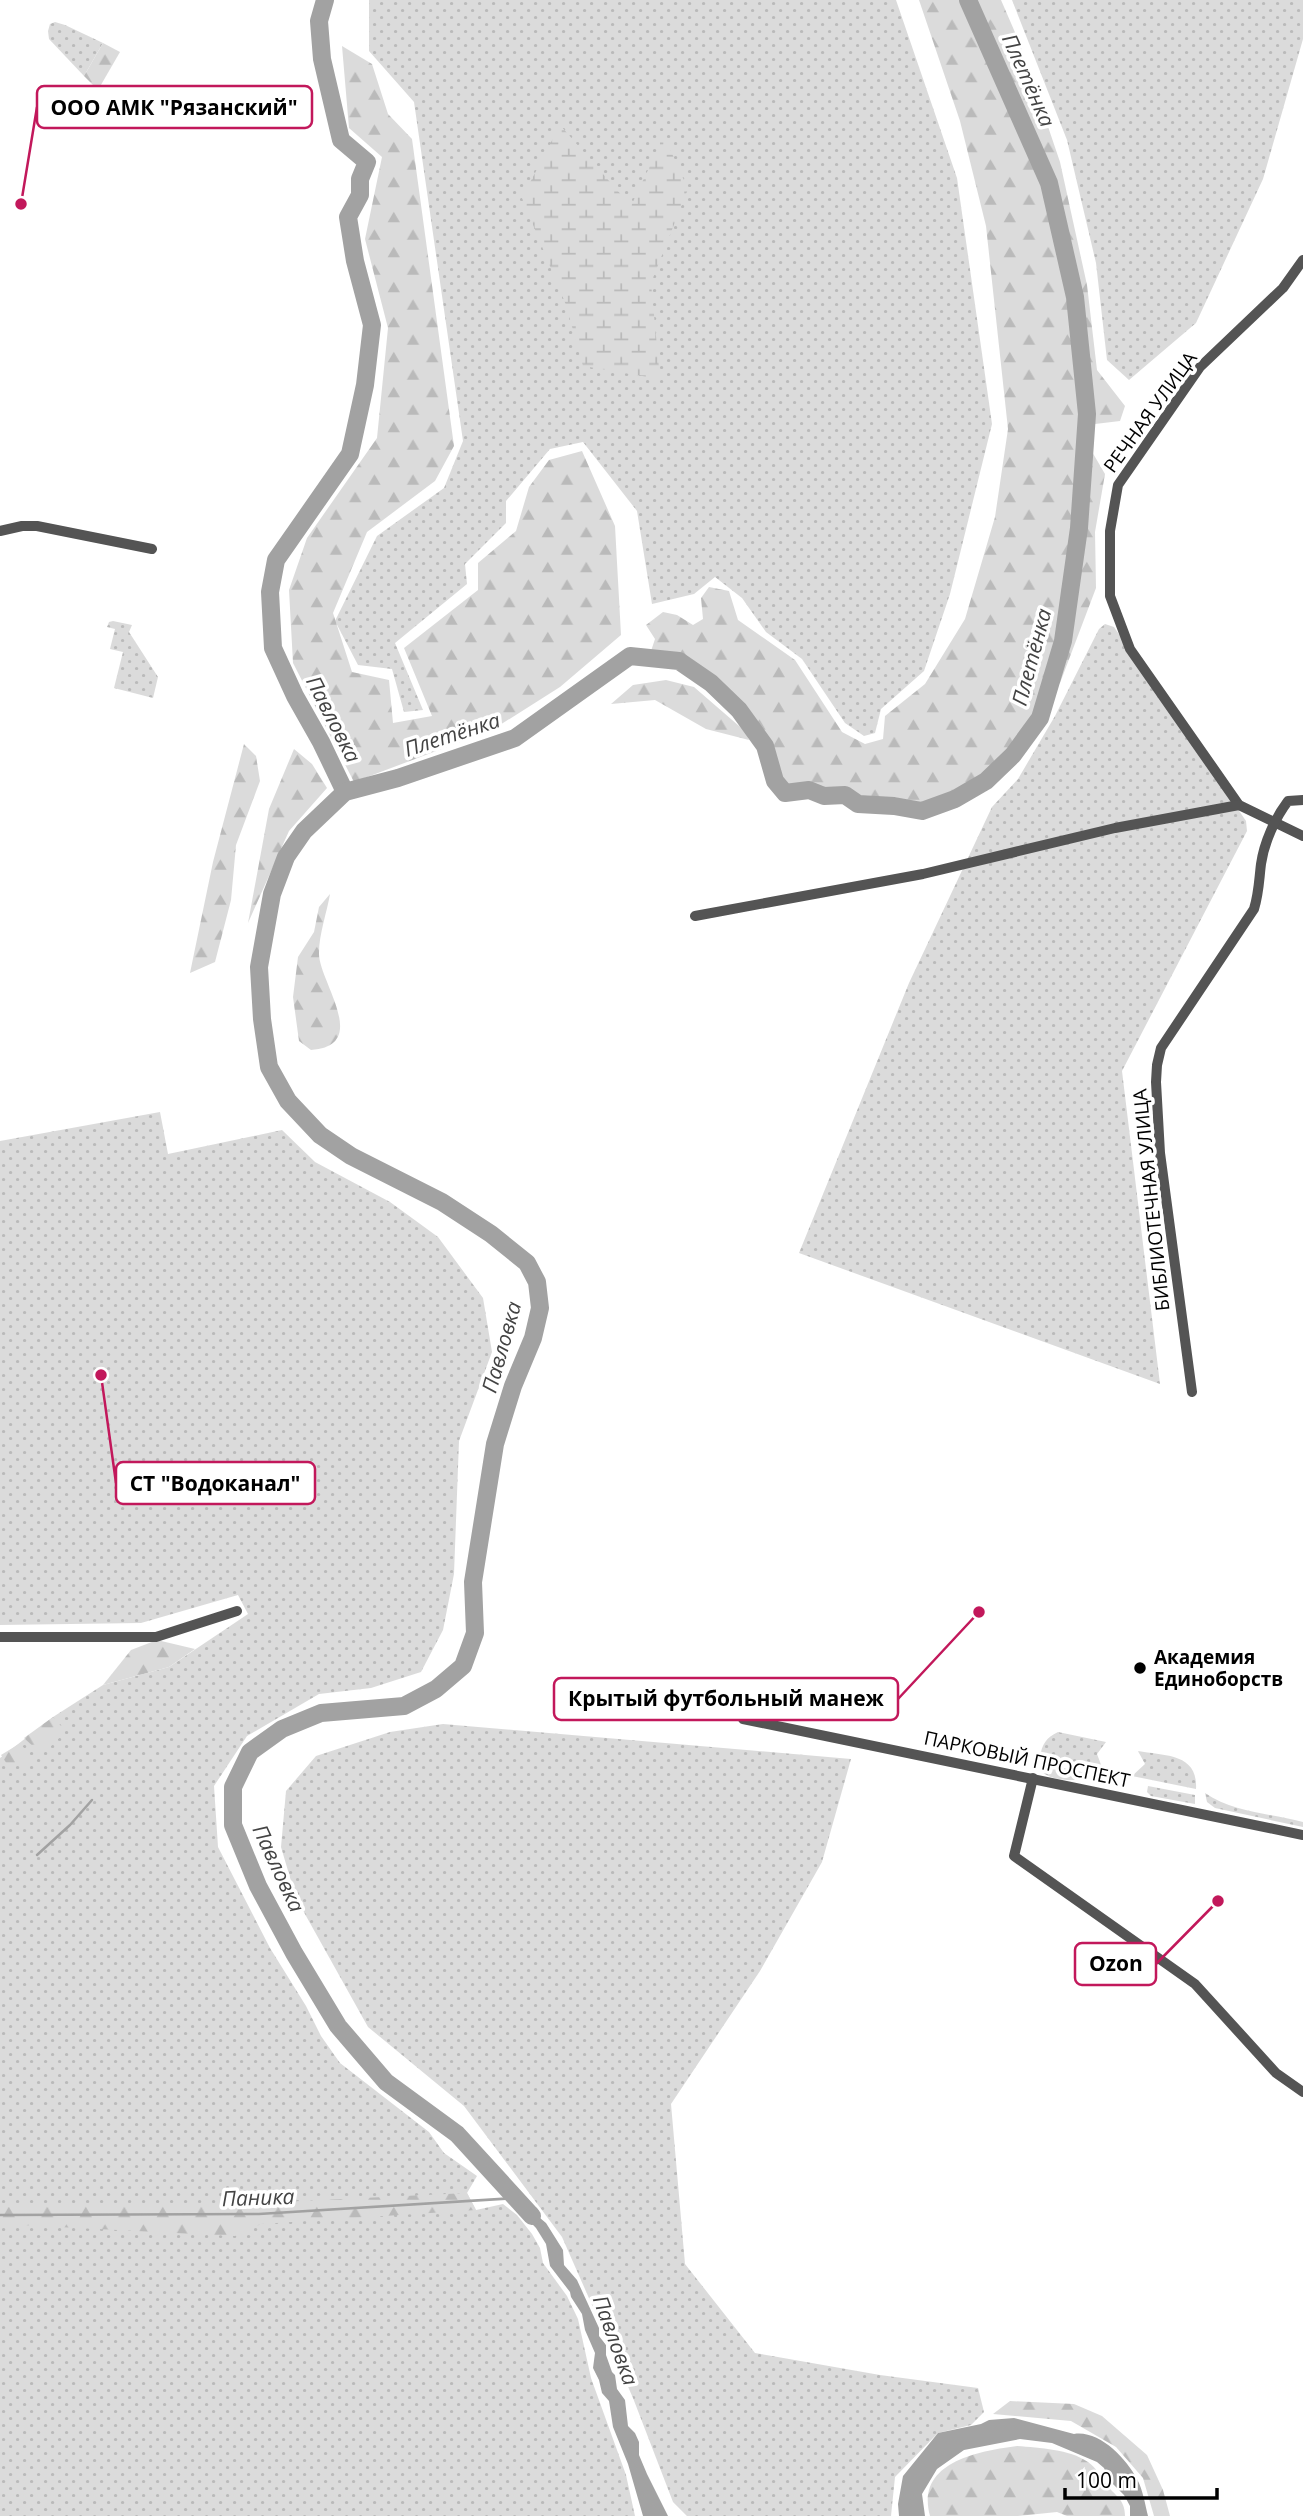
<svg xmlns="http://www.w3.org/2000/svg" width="1303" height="2516" viewBox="0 0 1303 2516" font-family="'Open Sans',sans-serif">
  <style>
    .grass { fill: url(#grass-dots) }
    .forest { fill: url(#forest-firs) }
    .wetland { fill: url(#wetland-marsh) }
    .water { fill: #a2a2a2 }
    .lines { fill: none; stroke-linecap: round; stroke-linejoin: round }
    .stream { stroke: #a2a2a2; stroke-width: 2.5 }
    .river { stroke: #a2a2a2; stroke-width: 18 }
    .street { stroke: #545454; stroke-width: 10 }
    .poi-dot { fill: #000; stroke: #fff; stroke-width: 2.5 }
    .labels { text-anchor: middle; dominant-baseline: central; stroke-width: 7; stroke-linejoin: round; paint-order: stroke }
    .street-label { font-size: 19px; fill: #000; stroke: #fff }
    .poi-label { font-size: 19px; font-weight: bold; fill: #000; stroke: #fff; text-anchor: start }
    .water-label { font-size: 21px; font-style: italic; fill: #434343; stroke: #fff }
    .leader { fill: none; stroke: #c2185b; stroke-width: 2.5 }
    .callout-dot { fill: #c2185b; stroke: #fff; stroke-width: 2.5 }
    .callout { fill: #fff; stroke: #c2185b; stroke-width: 2.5 }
    .callout-label { font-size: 21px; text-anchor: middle; font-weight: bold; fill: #000 }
  </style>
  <defs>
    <pattern id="grass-dots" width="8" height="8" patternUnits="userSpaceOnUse" patternTransform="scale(1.75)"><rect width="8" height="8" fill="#dbdbdb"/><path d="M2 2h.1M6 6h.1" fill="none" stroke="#bababa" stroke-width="1.8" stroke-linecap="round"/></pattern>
    <pattern id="forest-firs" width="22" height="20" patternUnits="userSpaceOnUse" patternTransform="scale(1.75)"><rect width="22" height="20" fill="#dbdbdb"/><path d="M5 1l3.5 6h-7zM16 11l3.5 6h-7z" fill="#bababa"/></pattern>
    <pattern id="wetland-marsh" width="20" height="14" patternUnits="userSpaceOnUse" patternTransform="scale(1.75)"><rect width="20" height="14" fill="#dbdbdb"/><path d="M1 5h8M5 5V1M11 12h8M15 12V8" fill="none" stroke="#bababa"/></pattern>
  </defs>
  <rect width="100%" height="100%" fill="#fff"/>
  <g class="grass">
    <polygon points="369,0 896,0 957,178 992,424 950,594 924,671 881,709 875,733 864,736 845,723 802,659 766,632 742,598 715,577 694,594 652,604 637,511 583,442 550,449 506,501 506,523 465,564 467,584 395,643 423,710 404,712 392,669 358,665 335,621 377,536 444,488 463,441 414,102 369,51"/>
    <polygon points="1012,0 1303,0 1303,39 1263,179 1196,323 1129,380 1107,360 1096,263 1067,140"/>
    <polygon points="55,22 65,25 103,43 84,76 49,39 48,31 50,24"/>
    <polygon points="113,621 132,625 129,632 158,677 153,698 114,688 123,652 110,649 115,629 107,627 109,622"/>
    <polygon points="1105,624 1114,627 1246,821 1247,831 1122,1071 1160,1384 799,1253 909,983 992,807 1018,779 1055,716 1099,629"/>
    <polygon points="160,1112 168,1154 282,1130 315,1162 390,1202 438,1237 483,1298 492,1352 459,1441 454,1574 443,1630 421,1672 371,1688 319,1694 247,1736 214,1786 218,1847 270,1948 306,2006 321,2036 340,2063 429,2132 444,2153 477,2176 467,2193 476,2210 503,2204 517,2215 532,2234 540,2248 543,2263 567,2296 578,2319 591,2378 626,2475 635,2516 0,2516 0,1758 53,1717 103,1685 169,1667 248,1614 238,1595 141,1623 0,1625 0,1141"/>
    <polygon points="443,1724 851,1759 822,1862 760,1971 671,2104 685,2264 755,2353 880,2375 978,2388 984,2412 971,2425 938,2433 895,2477 891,2516 687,2516 673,2502 633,2398 562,2237 464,2106 368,2027 296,1898 281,1847 286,1791 316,1756 390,1732"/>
    <path d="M1058,1732L1106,1742L1097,1754L1103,1770L1040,1757C1042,1744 1046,1738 1058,1732Z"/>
    <path d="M1138,1751C1165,1756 1198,1753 1196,1789L1132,1776L1145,1764Z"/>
    <path d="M1040,1763L1086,1773L1085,1779C1071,1781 1049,1781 1039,1769Z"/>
    <polygon points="1148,1786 1195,1795 1195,1804 1151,1796 1147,1792"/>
    <path d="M1205,1793C1234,1813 1270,1813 1303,1822V1827L1215,1808L1207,1802Z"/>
  </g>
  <g class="forest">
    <path d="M919,0H1001L1020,44L1060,162L1087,285L1097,370L1125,406L1120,421L1095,424L1091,450L1105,474L1095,532L1096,588L1060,683L1046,696L1040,718L1013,755L986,781L955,799L922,811L894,806L858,804L845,795L824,796L809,790L785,793C770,776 774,768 766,748C757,724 701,668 677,661C668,658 658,658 649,657L655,639L646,625L663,612L677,615L693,625L703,619L701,598L709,587L729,591L738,620L795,660L842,732L865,744L883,739L885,716L925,684L965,619L995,517L1008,429L986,226L960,121Z"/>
    <polygon points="103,43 120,52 98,90 84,76"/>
    <polygon points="342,46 372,64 388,114 412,139 454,446 435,481 367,532 333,613 352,672 389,680 393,723 432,716 404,648 478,590 478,563 516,531 529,487 549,460 582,451 615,526 621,635 560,687 492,730 354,782 293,663 289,590 307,538 377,438 388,328 365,239 382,157 349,128"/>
    <polygon points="666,680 694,687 746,732 749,740 706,729 655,700 611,704 633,685"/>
    <polygon points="244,744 256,756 260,781 236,845 231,900 215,962 190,973 213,862"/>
    <polygon points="294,749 312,764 327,788 289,831 248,923 269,809"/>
    <path d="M330,894C327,912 319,934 319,953C318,980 372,1046 311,1050L299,1041L293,997L298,957L314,932L319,907Z"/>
    <polygon points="157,1640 195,1649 169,1667 103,1685 131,1650"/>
    <polygon points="53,1717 62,1727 61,1736 50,1747 36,1749 24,1738"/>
    <path d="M19,1744C28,1751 33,1754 29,1766L18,1761L9,1767L1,1755Z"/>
    <polygon points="467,2193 476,2210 261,2224 235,2236 0,2224 0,2207 240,2204"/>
    <polygon points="1010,2401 1074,2404 1102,2416 1147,2455 1163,2490 1170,2516 1154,2516 1143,2478 1116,2447 1071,2421 993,2414"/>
    <path d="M1017,2446C1040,2448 1069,2449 1088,2462C1097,2468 1100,2477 1106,2484C1115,2496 1125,2499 1125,2516H1067L1057,2512L1018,2516H930C915,2462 979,2451 1017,2446Z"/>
  </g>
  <polygon class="wetland" points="560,125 631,206 664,136 688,189 651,283 660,379 583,366 566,305 522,198"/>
  <g class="water">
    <polygon points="524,2199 524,2202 537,2208 540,2218 546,2223 563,2250 564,2265 577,2280 599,2328 599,2336 606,2345 606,2355 612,2372 615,2375 617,2389 625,2400 628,2426 635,2433 639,2442 639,2455 647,2474 668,2516 643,2516 628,2464 613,2427 609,2401 602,2393 599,2380 593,2368 595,2353 585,2330 582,2314 571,2297 570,2292 550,2266 546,2244 536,2228 510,2201"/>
    <path d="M1014,2418L1074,2434C1099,2430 1126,2458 1137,2479C1143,2490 1145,2504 1148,2516H1130V2506L1124,2495L1109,2480L1104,2468L1097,2462L1052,2443L1020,2439L964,2450L937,2469L922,2494L925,2516H899L898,2504L903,2476L938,2433L981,2424L989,2420Z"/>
  </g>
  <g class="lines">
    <g class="stream">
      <polyline points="37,1855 70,1825 92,1800"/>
      <polyline points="0,2215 259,2214 516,2198"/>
    </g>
    <g class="river">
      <polyline points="325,0 319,21 322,59 341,140 367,162 360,179 360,195 348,217 355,261 372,325 365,385 350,454 276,560 270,592 273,648 295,696 321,742 345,792"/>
      <polyline points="532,2216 457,2134 386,2082 338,2026 294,1953 258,1886 233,1825 233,1787 250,1752 282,1729 321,1713 404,1706 436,1689 463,1666 475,1633 473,1582 495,1444 513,1386 533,1338 540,1308 537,1282 527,1263 491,1234 442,1202 351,1156 320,1135 288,1101 269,1067 262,1019 259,967 272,894 286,857 304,831 345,792 398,778 515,738 630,656 679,661 711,683 739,710 765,746 775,781 785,793 809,790 824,796 845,795 858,804 894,806 922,811 955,799 986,781 1013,755 1040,718 1063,641 1079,528 1087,414 1075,297 1049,183 968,0"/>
    </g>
    <g class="street">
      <polyline points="1303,260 1283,288 1200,367 1118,485 1110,531 1110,596 1130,649 1239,805 1303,836"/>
      <polyline points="0,531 22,526 37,526 152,549"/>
      <polyline points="695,916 923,874 1115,828 1239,805"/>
      <path d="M1192,1392L1160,1153L1156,1082L1157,1065L1161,1048L1254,909C1259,893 1259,880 1261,864C1264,843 1275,818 1288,801L1303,800"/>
      <polyline points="0,1637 156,1637 237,1611"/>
      <polyline points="743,1719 1303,1835"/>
      <polyline points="1033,1778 1014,1856 1195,1984 1276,2073 1303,2092"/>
    </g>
  </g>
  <circle class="poi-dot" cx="1140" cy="1668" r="7"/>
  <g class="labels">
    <g class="street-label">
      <text transform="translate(1150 412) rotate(-54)">РЕЧНАЯ УЛИЦА</text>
      <text transform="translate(1151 1200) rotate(-96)">БИБЛИОТЕЧНАЯ УЛИЦА</text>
      <text transform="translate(1027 1759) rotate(12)">ПАРКОВЫЙ ПРОСПЕКТ</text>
    </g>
    <g class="poi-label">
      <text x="1154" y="1657">Академия<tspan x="1154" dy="22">Единоборств</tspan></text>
    </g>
    <g class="water-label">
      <text transform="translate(1029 80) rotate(66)">Плетёнка</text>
      <text transform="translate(1031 657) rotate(-75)">Плетёнка</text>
      <text transform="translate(334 719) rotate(63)">Павловка</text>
      <text transform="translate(452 734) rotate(-18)">Плетёнка</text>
      <text transform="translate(501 1347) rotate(-74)">Павловка</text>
      <text transform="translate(279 1868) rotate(65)">Павловка</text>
      <text transform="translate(258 2197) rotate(-2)">Паника</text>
      <text transform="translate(616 2340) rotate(70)">Павловка</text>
    </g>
  </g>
  <path class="leader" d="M21 204L37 107M101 1375L116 1483M979 1612L898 1699M1218 1901L1156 1964"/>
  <g class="callout-dot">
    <circle cx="21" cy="204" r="7"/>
    <circle cx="101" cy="1375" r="7"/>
    <circle cx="979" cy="1612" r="7"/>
    <circle cx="1218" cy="1901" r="7"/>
  </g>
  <g class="callout">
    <rect x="37" y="86" width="275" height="42" rx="7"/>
    <rect x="116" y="1462" width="199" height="42" rx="7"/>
    <rect x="554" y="1678" width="344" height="42" rx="7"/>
    <rect x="1075" y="1943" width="81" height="42" rx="7"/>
  </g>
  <g class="callout-label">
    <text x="174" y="115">ООО АМК "Рязанский"</text>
    <text x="215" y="1491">СТ "Водоканал"</text>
    <text x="726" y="1706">Крытый футбольный манеж</text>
    <text x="1116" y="1971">Ozon</text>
  </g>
  <path d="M1065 2488v10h152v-10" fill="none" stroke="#000000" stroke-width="3.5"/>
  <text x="1076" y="2488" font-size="21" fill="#000000" stroke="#ffffff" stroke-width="5" paint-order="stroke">100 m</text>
</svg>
